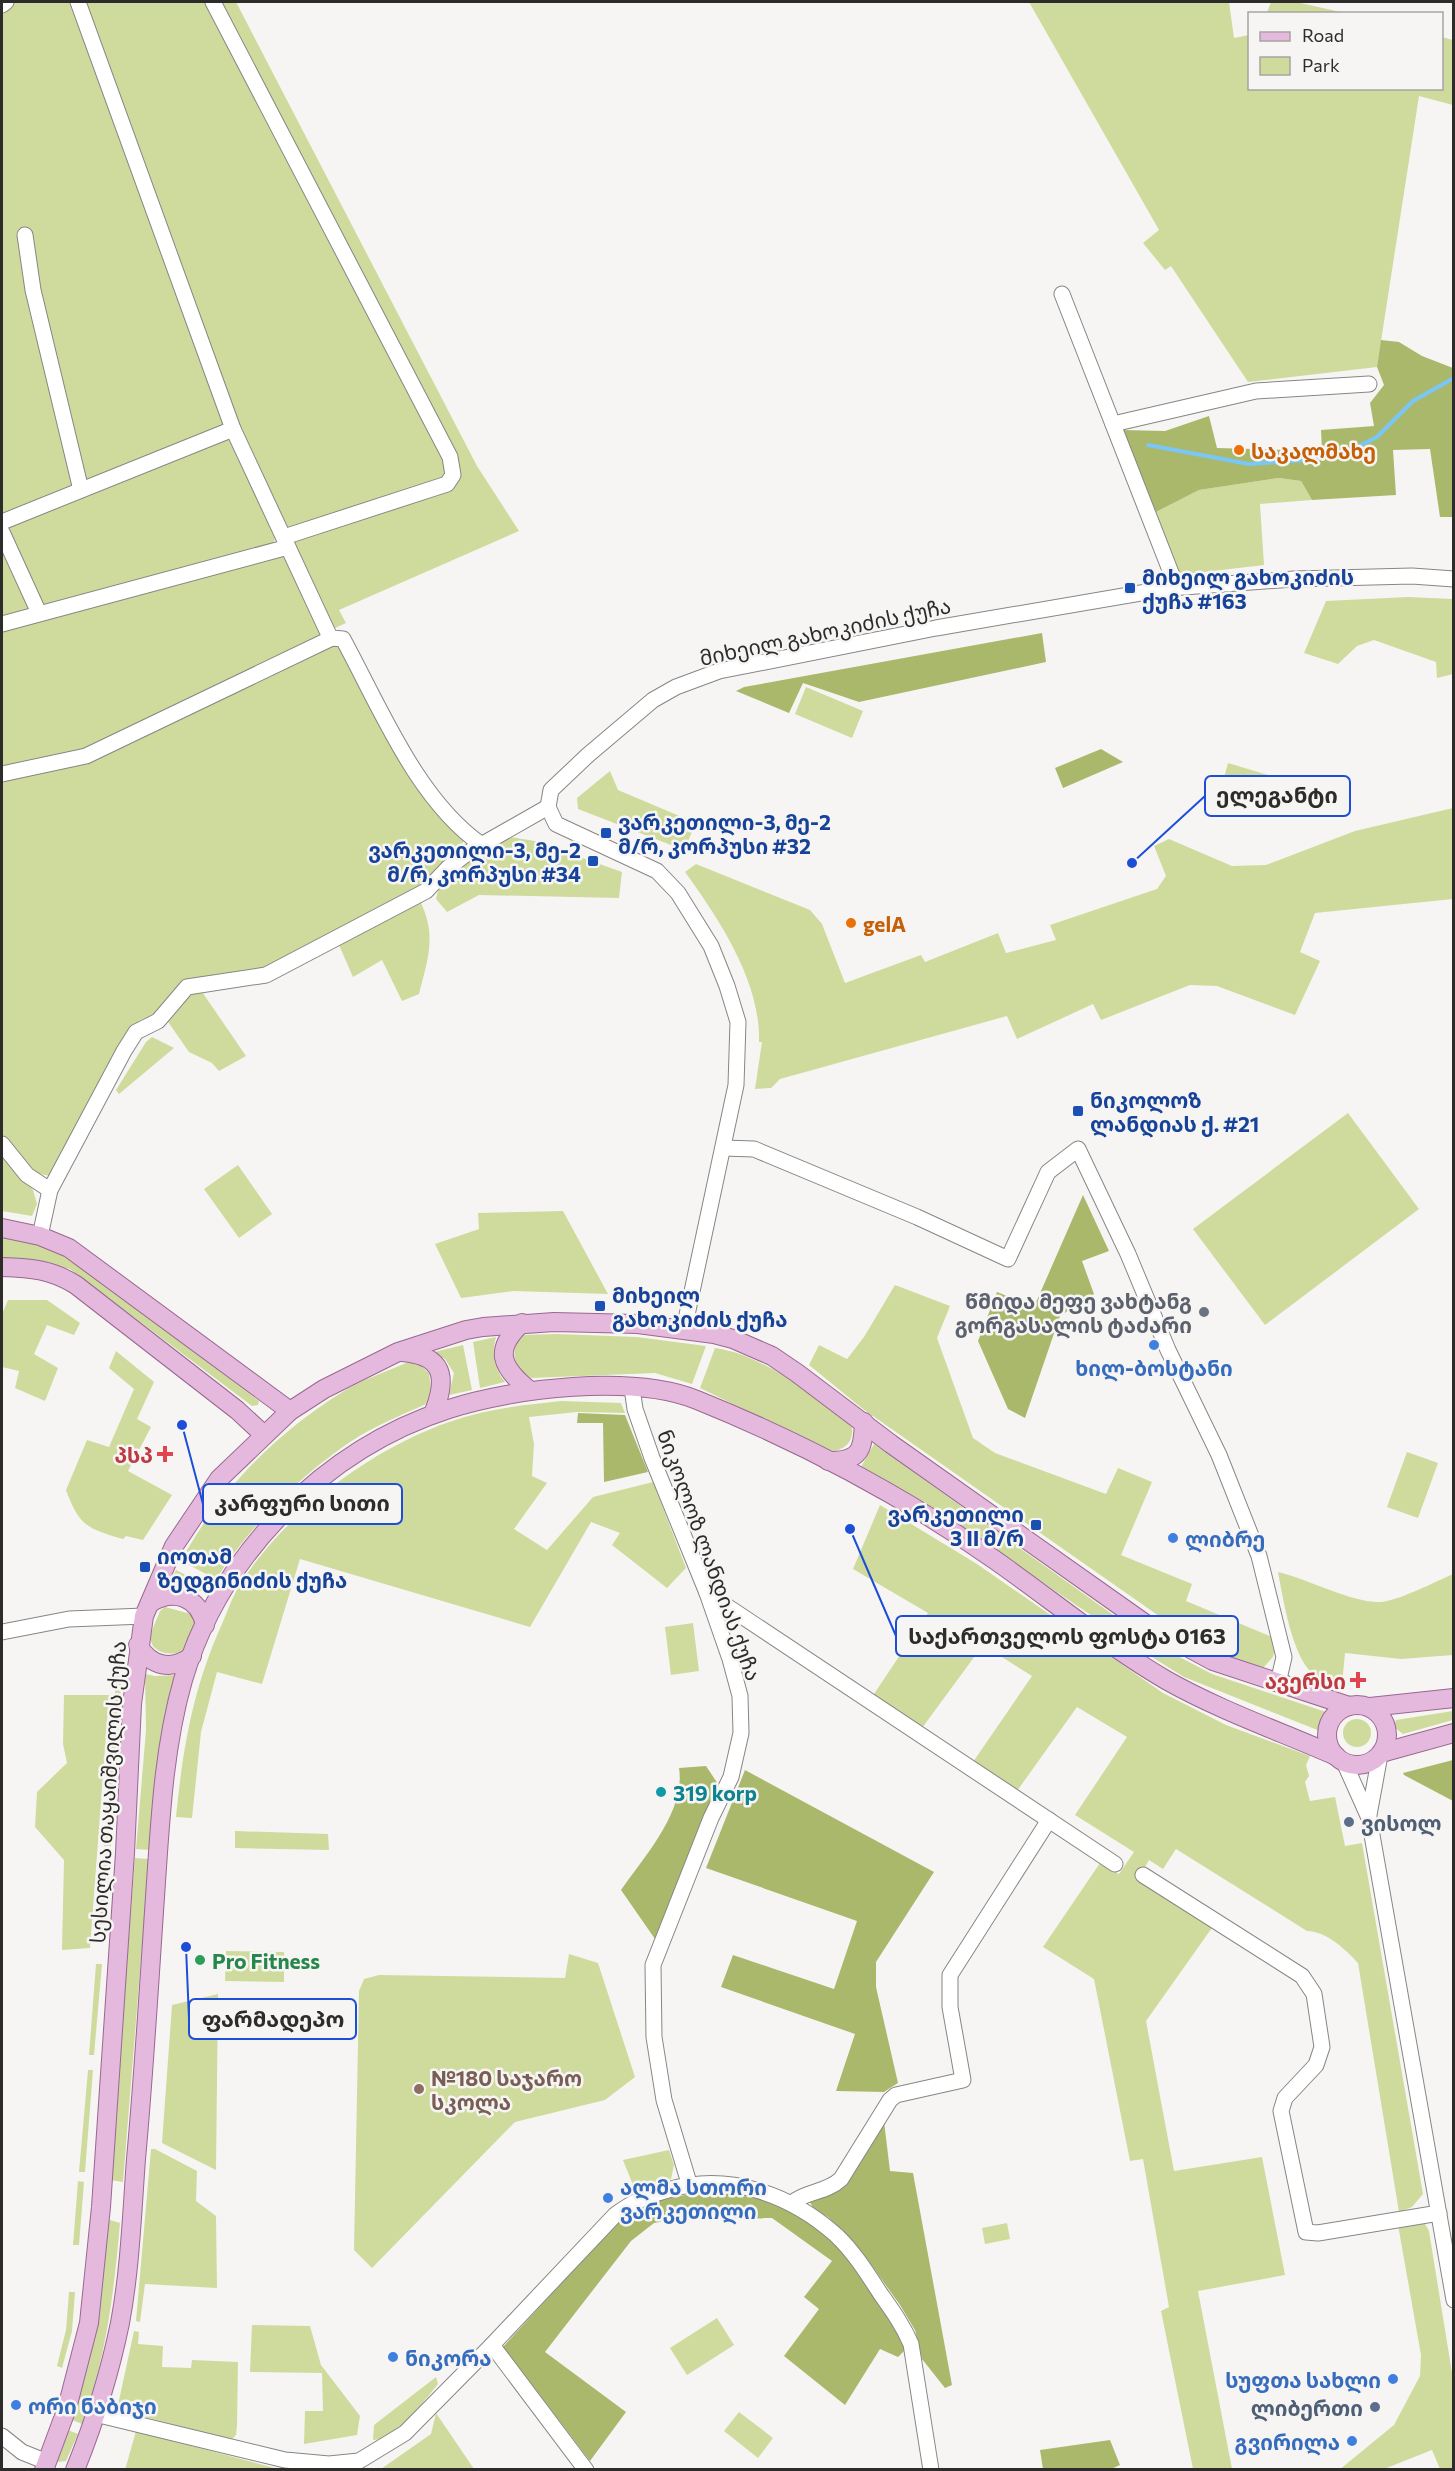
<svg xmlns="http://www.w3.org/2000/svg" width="1455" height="2471" viewBox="0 0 1455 2471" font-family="Commissioner,'Noto Sans Georgian',sans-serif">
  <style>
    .green { fill: #cedb9d }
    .forest { fill: #aab86c }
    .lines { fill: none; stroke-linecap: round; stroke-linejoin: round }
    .stream { stroke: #7ac7f6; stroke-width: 4 }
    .minor-casing { stroke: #888683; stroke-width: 17 }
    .major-casing { stroke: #996890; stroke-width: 20 }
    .minor { stroke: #fff; stroke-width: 15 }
    .major { stroke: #e5b8dd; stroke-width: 18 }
    .food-dot { fill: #e8710a; stroke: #f7f5f3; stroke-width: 2 }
    .transit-dot { fill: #1a4fb4; stroke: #f7f5f3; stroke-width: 2 }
    .worship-dot { fill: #6b7280; stroke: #f7f5f3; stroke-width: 2 }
    .shop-dot { fill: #3f7fe0; stroke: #f7f5f3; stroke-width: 2 }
    .health-dot { fill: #e0444e; stroke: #f7f5f3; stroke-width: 2 }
    .culture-dot { fill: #0f9aa8; stroke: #f7f5f3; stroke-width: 2 }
    .service-dot { fill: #5c6f8a; stroke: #f7f5f3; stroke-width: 2 }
    .leisure-dot { fill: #2e9e5b; stroke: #f7f5f3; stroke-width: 2 }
    .education-dot { fill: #8d6e63; stroke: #f7f5f3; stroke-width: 2 }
    .labels { text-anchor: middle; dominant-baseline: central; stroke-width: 5; stroke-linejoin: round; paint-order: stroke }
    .food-label { font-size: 21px; font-weight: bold; fill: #c56008; stroke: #f7f5f3; text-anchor: start }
    .transit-label { font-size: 21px; font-weight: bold; fill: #164399; stroke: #f7f5f3; text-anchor: start }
    .street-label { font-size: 21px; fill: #2d2c2b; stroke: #f7f5f3 }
    .worship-label { font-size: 21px; font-weight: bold; fill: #5b616d; stroke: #f7f5f3; text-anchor: end }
    .shop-label { font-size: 21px; font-weight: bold; fill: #366cbe; stroke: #f7f5f3; text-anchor: start }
    .health-label { font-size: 21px; font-weight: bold; fill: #be3a42; stroke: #f7f5f3; text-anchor: end }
    .culture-label { font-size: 21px; font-weight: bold; fill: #0d838f; stroke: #f7f5f3; text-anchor: start }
    .service-label { font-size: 21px; font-weight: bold; fill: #4e5e75; stroke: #f7f5f3; text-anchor: start }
    .leisure-label { font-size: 21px; font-weight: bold; fill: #27864d; stroke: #f7f5f3; text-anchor: start }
    .education-label { font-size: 21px; font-weight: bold; fill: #785e54; stroke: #f7f5f3; text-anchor: start }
    .leader { fill: none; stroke: #1d4ed8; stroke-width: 2 }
    .callout-dot { fill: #1d4ed8; stroke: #f7f5f3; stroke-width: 2 }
    .callout { fill: #f7f5f3; stroke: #1d4ed8; stroke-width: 2 }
    .callout-label { font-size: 22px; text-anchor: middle; font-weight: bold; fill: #2d2c2b }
  </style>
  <rect width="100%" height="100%" fill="#f7f5f3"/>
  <g class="green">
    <polygon points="13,2 69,2 219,411 275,539 272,545 2,618 2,11"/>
    <polygon points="83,2 236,2 477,466 519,531 339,610 346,623 333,629 239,429"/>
    <polygon points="1029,2 1229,2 1234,38 1249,35 1250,88 1442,88 1442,37 1453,40 1453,105 1419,96 1377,367 1248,382 1171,266 1165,270 1143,243 1159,230"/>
    <polygon points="1271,2 1296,2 1345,13 1267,13"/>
    <polygon points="1279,478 1301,481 1312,500 1260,504 1264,565 1179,575 1156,512 1199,490"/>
    <polygon points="281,555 288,562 337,646 346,652 464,839 459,854 422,885 266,970 193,981 154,1014 140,1020 132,1028 50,1176 36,1173 2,1135 2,629"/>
    <polygon points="1408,597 1453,599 1453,674 1437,678 1436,662 1374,640 1357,646 1338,664 1304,653 1326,601"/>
    <polygon points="806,687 863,711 852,738 795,714"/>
    <polygon points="1228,763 1268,775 1261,798 1222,785"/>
    <polygon points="610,771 618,790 696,823 684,850 578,809 577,798"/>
    <path d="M1453,808V899L1315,913L1300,952L1320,961L1295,1015L1217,986L1190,985L1101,1020L1093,1004L1017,1039L1007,1016L780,1079L771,1088L755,1089L762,1042H759C761,982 719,919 685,872L696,864L810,910L822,924L845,983L921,955L925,962L998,933L1006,953L1056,940L1050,925L1157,889L1166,876L1154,846L1169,839L1232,866L1266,865L1355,831Z"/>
    <path d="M510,837L535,841L622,872L619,898L479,895L447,912L436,899C442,869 485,852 510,837Z"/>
    <path d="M420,901C437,935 428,959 419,994L402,1001L382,960L353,977L339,945Z"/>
    <polygon points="198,986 246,1056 219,1071 212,1063 189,1052 164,1016"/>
    <polygon points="152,1037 174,1048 119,1094 116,1090 146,1042"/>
    <polygon points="1348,1113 1419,1209 1265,1325 1193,1229"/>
    <polygon points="2,1153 33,1190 37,1204 32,1216 2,1211"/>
    <polygon points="238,1165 272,1214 239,1238 204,1189"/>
    <polygon points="563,1211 608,1294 513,1291 461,1298 435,1244 479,1229 478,1213"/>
    <polygon points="2,1237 29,1240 75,1261 259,1401 258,1405 252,1406 70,1269 40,1262 2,1259"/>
    <polygon points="895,1285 950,1306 937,1338 973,1438 995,1453 1106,1494 1118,1468 1152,1482 1121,1555 1192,1584 1186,1601 1272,1637 1278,1636 1273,1657 1264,1667 1251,1666 1179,1630 863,1409 809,1365 819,1345 847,1359 864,1337"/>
    <polygon points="8,1300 47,1300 80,1323 74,1335 47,1325 34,1354 58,1368 45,1401 15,1388 19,1371 2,1367 2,1314"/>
    <path d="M557,1334L637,1337L706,1346L692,1384L655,1373L531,1378C514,1366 509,1354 521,1335Z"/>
    <path d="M496,1337C491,1355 494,1368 505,1382L480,1388L473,1342Z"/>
    <polygon points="463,1345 472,1390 449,1395 454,1373 445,1359 434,1352"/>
    <path d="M715,1348C765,1355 813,1396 852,1426C854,1442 845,1451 829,1451L700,1388Z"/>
    <path d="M116,1351L154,1382L137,1419L151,1427L128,1471L172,1495L143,1540L126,1536L123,1539C88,1529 79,1526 66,1490L87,1440L109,1447L134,1389L109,1368Z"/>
    <path d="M408,1362L420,1365L429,1373L431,1389L426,1404C397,1417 365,1430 340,1449C291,1484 249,1529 216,1579L181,1561C218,1492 274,1435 341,1393C361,1380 386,1372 408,1362Z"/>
    <path d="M561,1401L621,1403L625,1413L577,1412L529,1417L534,1444L532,1476L547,1483L514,1529L547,1550L593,1497L653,1482L686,1568L667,1588L612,1545L620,1533L591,1522L530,1627L300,1559L262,1684L217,1672L201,1732L192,1818L176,1817C183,1747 193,1688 222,1624C228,1610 233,1595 241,1583C289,1507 389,1435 476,1414C504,1407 533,1404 561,1401Z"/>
    <polygon points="874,1444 1133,1629 1126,1639 945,1516 861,1467"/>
    <polygon points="1407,1452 1438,1463 1418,1518 1387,1507"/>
    <path d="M880,1505L977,1564L1163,1693L1226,1725L1310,1756L1306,1765L1309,1776L1305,1782L1310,1801L1335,1797L1345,1846L1362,1843L1423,2194L1412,2207L1399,2212L1358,1963C1344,1948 1327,1932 1307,1931L1176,1849L1163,1869L1149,1860L1140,1876L1214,1925L1146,2021L1174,2171L1262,2157L1285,2275L1198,2291L1232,2469H1193L1161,2311L1169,2307L1143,2159L1130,2161L1094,1979L1043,1947L1100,1863L1119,1874L1134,1852L1075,1815L1127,1737L1077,1707L1017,1791L973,1762L1032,1676L983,1645L922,1728L872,1697L928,1613L853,1569Z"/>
    <polygon points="176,1570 210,1587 206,1592 174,1585 172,1578"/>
    <path d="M1278,1572C1308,1579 1352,1603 1380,1602C1396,1602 1437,1581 1453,1574V1655L1401,1659L1345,1653L1342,1685C1333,1682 1320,1679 1312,1673C1292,1655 1283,1599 1278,1572Z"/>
    <path d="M165,1607L191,1614L195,1621C193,1629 190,1643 185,1649C176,1658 149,1653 151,1638C151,1630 157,1619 160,1611Z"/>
    <polygon points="693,1623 699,1671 671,1675 665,1627"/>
    <polygon points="1149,1641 1212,1674 1326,1712 1320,1731 1184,1677 1139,1649 1141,1643"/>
    <polygon points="117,1668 122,1669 119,1717 113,1716"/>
    <polygon points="145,1674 155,1676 177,1675 158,1755 150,1850 136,1849 146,1730"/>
    <polygon points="64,1695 109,1695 90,1948 62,1950 64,1860 35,1827 37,1792 67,1763 63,1744"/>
    <polygon points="1453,1711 1453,1720 1403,1734 1394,1727 1396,1720"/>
    <circle cx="1357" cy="1733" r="14"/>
    <polygon points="112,1726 119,1727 111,1846 104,1846"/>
    <polygon points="235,1831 328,1834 329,1850 235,1848"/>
    <polygon points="104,1855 110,1855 105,1925 99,1925"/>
    <polygon points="135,1858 149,1859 123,2182 110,2180"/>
    <polygon points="226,1951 284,1952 284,1982 225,1981"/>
    <polygon points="569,1954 598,1963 635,2077 605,2100 515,2122 372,2268 354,2250 359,1991 364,1979 379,1975 565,1978"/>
    <polygon points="96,1964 102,1964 94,2055 89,2055"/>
    <polygon points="218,1994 216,2170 162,2143 172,2005"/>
    <polygon points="88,2070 93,2070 85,2172 79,2172"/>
    <polygon points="151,2149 155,2149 197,2171 196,2201 216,2216 217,2288 145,2284 140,2322 136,2321"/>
    <polygon points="669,2150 674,2165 671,2179 635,2190 623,2160"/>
    <polygon points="78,2181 84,2182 79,2245 73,2245"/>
    <path d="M110,2220L120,2223C114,2293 106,2358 82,2424L72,2420L96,2327L106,2224Z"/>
    <polygon points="1419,2222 1425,2224 1429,2231 1453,2379 1453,2469 1440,2469 1432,2450 1384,2469 1339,2470 1394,2425 1420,2376 1421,2355 1398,2225"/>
    <polygon points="1007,2223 1010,2239 985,2244 982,2228"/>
    <polygon points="69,2292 75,2292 72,2331 62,2368 57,2366 66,2330"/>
    <polygon points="717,2318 734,2345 687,2375 670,2348"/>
    <polygon points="252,2325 310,2326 321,2365 360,2416 357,2435 304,2444 305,2411 323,2411 322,2373 250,2372"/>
    <polygon points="134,2331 139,2332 138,2344 163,2346 162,2367 191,2368 192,2360 238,2362 237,2426 236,2435 231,2440 123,2411 118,2405"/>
    <path d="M436,2377L438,2384C424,2401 396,2439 373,2440L374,2425Z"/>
    <polygon points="739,2412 773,2438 758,2458 724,2431"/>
    <polygon points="436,2413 474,2469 381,2469 431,2434"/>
    <polygon points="68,2430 78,2434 66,2461 57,2462 55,2459"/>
    <polygon points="136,2431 278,2469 125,2470"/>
  </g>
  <g class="forest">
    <polygon points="1381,340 1399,342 1422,356 1453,368 1453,517 1440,517 1430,449 1393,450 1396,495 1312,500 1301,481 1279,478 1199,490 1156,512 1123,430 1165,431 1209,416 1217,448 1322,451 1321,430 1374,426 1370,403 1384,385 1377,367"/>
    <polygon points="1042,633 1046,662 859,702 803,683 789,713 736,691 744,687"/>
    <polygon points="1101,749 1123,762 1063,788 1055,768"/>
    <polygon points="1083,1195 1109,1251 1082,1261 1094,1294 1060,1316 1025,1418 1008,1409 978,1341 997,1292 1034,1307"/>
    <polygon points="578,1413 625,1415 648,1472 604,1482 603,1423 577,1423"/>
    <polygon points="1453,1760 1453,1801 1404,1775 1403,1773"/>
    <path d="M706,1766L720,1787L655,1939L621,1890C644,1857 686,1811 679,1768Z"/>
    <polygon points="745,1770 934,1872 876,1962 876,1987 898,2083 884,2092 836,2091 855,2034 721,1987 733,1955 834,1989 857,1921 706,1868"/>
    <polygon points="883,2113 890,2171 913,2173 952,2385 945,2388 922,2359 915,2330 900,2305 862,2252 828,2217 813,2208 810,2202 838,2191 847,2181"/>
    <path d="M729,2191C766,2196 811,2220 838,2247C852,2262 864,2282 876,2299C887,2315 902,2331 904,2351L898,2357L880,2349L845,2405L784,2356L819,2309L804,2297L832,2261L772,2218L678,2219L654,2223L631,2241L545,2352L626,2412L590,2461L503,2347L622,2217C656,2197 690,2193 729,2191Z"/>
    <polygon points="1110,2440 1120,2465 1111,2469 1043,2469 1040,2450"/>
  </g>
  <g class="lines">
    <polyline class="stream" points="1148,445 1249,464 1306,460 1345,453 1377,437 1413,401 1454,378"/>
    <g class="minor-casing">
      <g id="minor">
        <path d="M78,2L233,429L329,635L332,638L343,639C380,707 417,800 482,845"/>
        <polyline points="213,2 450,457 453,475 447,484 284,537"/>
        <polyline points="2,5 6,2"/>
        <polyline points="25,235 33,290 81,490"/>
        <polyline points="1062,294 1177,588"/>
        <polyline points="1113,424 1256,391 1369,384"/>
        <polyline points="2,522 233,429"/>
        <polyline points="2,532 39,613"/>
        <polyline points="2,624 288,547"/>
        <polyline points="2,774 86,756 332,638"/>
        <polyline points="2,1144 27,1175 50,1190"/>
        <polyline points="723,1148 754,1149 917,1217 1008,1259 1048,1172 1078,1149 1128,1254 1168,1350 1219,1455 1259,1556 1284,1657 1278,1683"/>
        <polyline points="40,1236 50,1190 124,1051 136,1032 158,1021 187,987 266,975 426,891 449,867 469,852 548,807"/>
        <polyline points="684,1329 736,1085 738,1022 727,986 711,946 678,893 657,871 556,824 548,807 551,790 588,755 653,700 676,687 719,671 936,628 1170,588 1294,579 1412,576 1454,579"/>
        <polyline points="632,1388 635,1409 652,1458 707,1593 730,1659 740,1696 741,1733 731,1777 711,1818 653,1965 654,2037 664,2100 689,2183"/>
        <polyline points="707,1593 1115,1864"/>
        <polyline points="2,1632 69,1619 144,1616"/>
        <polyline points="1344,1762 1369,1818 1454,2300"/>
        <polyline points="1369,1815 1380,1755"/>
        <polyline points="1143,1875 1302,1976 1314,1994 1322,2047 1316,2065 1285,2098 1281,2111 1306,2232 1318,2233 1439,2213"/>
        <path d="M792,2203C806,2191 826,2193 841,2179L890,2100L896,2095L963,2080L950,2007V1975L1049,1820"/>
        <polyline points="492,2345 586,2470"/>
        <path d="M95,2414L285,2460L329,2464L359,2461L405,2433L492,2345L615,2215C632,2202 647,2196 668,2190C728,2172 790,2194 836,2235C854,2252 867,2273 880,2293C892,2310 903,2325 911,2344L931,2470"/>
        <polyline points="2,2436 22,2452 47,2462"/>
      </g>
    </g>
    <g class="major-casing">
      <g id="major">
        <polyline points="2,1228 40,1236 69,1248 290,1411"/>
        <path d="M2,1267C30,1268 51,1269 76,1285L237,1410L263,1434"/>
        <path d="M522,1323C493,1350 501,1367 529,1390"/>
        <path d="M401,1352C444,1355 448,1377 433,1414"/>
        <path d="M828,1461C860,1461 863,1451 864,1422"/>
        <path d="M150,1603C174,1588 199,1597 205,1625"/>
        <path d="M138,1645C151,1667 172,1671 192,1656"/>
        <polyline points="1129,1656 1135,1637 1150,1627"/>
        <circle cx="1357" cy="1735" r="30"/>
        <polyline points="1370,1707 1454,1698"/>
        <polyline points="1381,1753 1454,1733"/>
        <polyline points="44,2470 67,2408 89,2323 101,2207 125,1853 132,1704 144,1616 174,1546 219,1479 290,1411 324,1389 398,1352 466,1330 483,1327 554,1322 638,1324 714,1334 733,1339 772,1356 797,1373 891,1444 1150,1627 1213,1661 1349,1706"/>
        <path d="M75,2470C94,2423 110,2372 120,2323C130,2270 132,2213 136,2159C144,2072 149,1985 155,1897C160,1825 163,1750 183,1680C220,1555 324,1449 449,1409C513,1388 633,1374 697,1400C801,1442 903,1496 995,1560C1052,1600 1106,1645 1166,1680C1219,1710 1279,1731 1336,1756"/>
      </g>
    </g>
    <use href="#minor" class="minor"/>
    <use href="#major" class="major"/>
  </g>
  <g class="food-dot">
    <circle cx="1239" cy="450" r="6"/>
    <circle cx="851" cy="923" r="6"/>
  </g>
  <g class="transit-dot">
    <rect x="1124" y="582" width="12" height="12" rx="3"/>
    <rect x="600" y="827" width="12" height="12" rx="3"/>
    <rect x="587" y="855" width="12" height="12" rx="3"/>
    <rect x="1072" y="1105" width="12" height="12" rx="3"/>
    <rect x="594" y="1300" width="12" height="12" rx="3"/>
    <rect x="1030" y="1519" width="12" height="12" rx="3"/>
    <rect x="139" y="1561" width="12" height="12" rx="3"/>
  </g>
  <circle class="worship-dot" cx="1204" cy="1312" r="6"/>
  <g class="shop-dot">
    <circle cx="1154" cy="1345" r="6"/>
    <circle cx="1173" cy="1538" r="6"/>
    <circle cx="608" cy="2198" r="6"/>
    <circle cx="393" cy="2357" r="6"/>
    <circle cx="1393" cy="2379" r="6"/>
    <circle cx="16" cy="2405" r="6"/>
    <circle cx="1352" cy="2441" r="6"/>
  </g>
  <g class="health-dot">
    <path d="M162 1445h6v6h6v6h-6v6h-6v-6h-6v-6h6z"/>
    <path d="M1355 1671h6v6h6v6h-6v6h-6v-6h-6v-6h6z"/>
  </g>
  <circle class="culture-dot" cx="661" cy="1792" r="6"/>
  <g class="service-dot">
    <circle cx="1349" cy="1822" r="6"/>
    <circle cx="1375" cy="2407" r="6"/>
  </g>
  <circle class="leisure-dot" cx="200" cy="1960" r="6"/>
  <circle class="education-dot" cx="419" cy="2089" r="6"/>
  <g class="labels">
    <g class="food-label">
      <text x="1251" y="450">საკალმახე</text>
      <text x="863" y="923">gelA</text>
    </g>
    <g class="transit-label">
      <text x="1142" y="576">მიხეილ გახოკიძის<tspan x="1142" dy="24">ქუჩა #163</tspan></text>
      <text x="618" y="821">ვარკეთილი-3, მე-2<tspan x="618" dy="24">მ/რ, კორპუსი #32</tspan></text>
      <text x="581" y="849" text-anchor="end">ვარკეთილი-3, მე-2<tspan x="581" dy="24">მ/რ, კორპუსი #34</tspan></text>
      <text x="1090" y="1099">ნიკოლოზ<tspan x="1090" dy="24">ლანდიას ქ. #21</tspan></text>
      <text x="612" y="1294">მიხეილ<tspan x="612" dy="24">გახოკიძის ქუჩა</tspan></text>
      <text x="1024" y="1513" text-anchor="end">ვარკეთილი<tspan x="1024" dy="24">3 II მ/რ</tspan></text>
      <text x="157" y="1555">იოთამ<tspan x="157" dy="24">ზედგინიძის ქუჩა</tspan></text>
    </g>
    <g class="street-label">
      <text transform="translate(825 631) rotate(-12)">მიხეილ გახოკიძის ქუჩა</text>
      <text transform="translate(710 1555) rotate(70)">ნიკოლოზ ლანდიას ქუჩა</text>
      <text transform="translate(107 1792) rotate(-86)">სესილია თაყაიშვილის ქუჩა</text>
    </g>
    <g class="worship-label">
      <text x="1192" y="1300">წმიდა მეფე ვახტანგ<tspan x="1192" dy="24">გორგასალის ტაძარი</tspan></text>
    </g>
    <g class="shop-label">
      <text x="1154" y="1367" text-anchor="middle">ხილ-ბოსტანი</text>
      <text x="1185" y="1538">ლიბრე</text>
      <text x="620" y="2186">ალმა სთორი<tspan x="620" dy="24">ვარკეთილი</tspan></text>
      <text x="405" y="2357">ნიკორა</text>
      <text x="1381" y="2379" text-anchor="end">სუფთა სახლი</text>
      <text x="28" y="2405">ორი ნაბიჯი</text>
      <text x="1340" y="2441" text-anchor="end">გვირილა</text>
    </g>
    <g class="health-label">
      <text x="153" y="1454">პსპ</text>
      <text x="1346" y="1680">ავერსი</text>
    </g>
    <g class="culture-label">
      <text x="673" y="1792">319 korp</text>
    </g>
    <g class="service-label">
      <text x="1361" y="1822">ვისოლ</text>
      <text x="1363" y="2407" text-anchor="end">ლიბერთი</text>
    </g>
    <g class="leisure-label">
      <text x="212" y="1960">Pro Fitness</text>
    </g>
    <g class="education-label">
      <text x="431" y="2077">№180 საჯარო<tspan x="431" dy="24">სკოლა</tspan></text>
    </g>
  </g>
  <path class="leader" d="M1132 863L1205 796M182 1425L203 1504M850 1529L896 1636M186 1947L189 2019"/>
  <g class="callout-dot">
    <circle cx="1132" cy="863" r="6"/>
    <circle cx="182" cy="1425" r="6"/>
    <circle cx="850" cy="1529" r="6"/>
    <circle cx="186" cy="1947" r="6"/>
  </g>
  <g class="callout">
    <rect x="1205" y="776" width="145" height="40" rx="6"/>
    <rect x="203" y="1484" width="199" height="40" rx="6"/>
    <rect x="896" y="1616" width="342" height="40" rx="6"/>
    <rect x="189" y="1999" width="167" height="40" rx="6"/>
  </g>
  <g class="callout-label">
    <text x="1277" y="803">ელეგანტი</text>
    <text x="302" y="1511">კარფური სითი</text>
    <text x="1067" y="1644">საქართველოს ფოსტა 0163</text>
    <text x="273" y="2027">ფარმადეპო</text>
  </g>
  <rect width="1455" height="2471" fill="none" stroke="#2d2c2b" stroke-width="6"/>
  <rect x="1248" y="12" width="195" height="78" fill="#f7f5f3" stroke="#a6a5a3" stroke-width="1.5"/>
  <rect x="1260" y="32" width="30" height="9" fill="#e5b8dd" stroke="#a6a5a3" stroke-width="1.5"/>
  <text x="1302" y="42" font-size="18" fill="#2d2c2b">Road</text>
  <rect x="1260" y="57" width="30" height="18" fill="#cedb9d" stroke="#a6a5a3" stroke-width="1.5"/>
  <text x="1302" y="72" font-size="18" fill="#2d2c2b">Park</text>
</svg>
